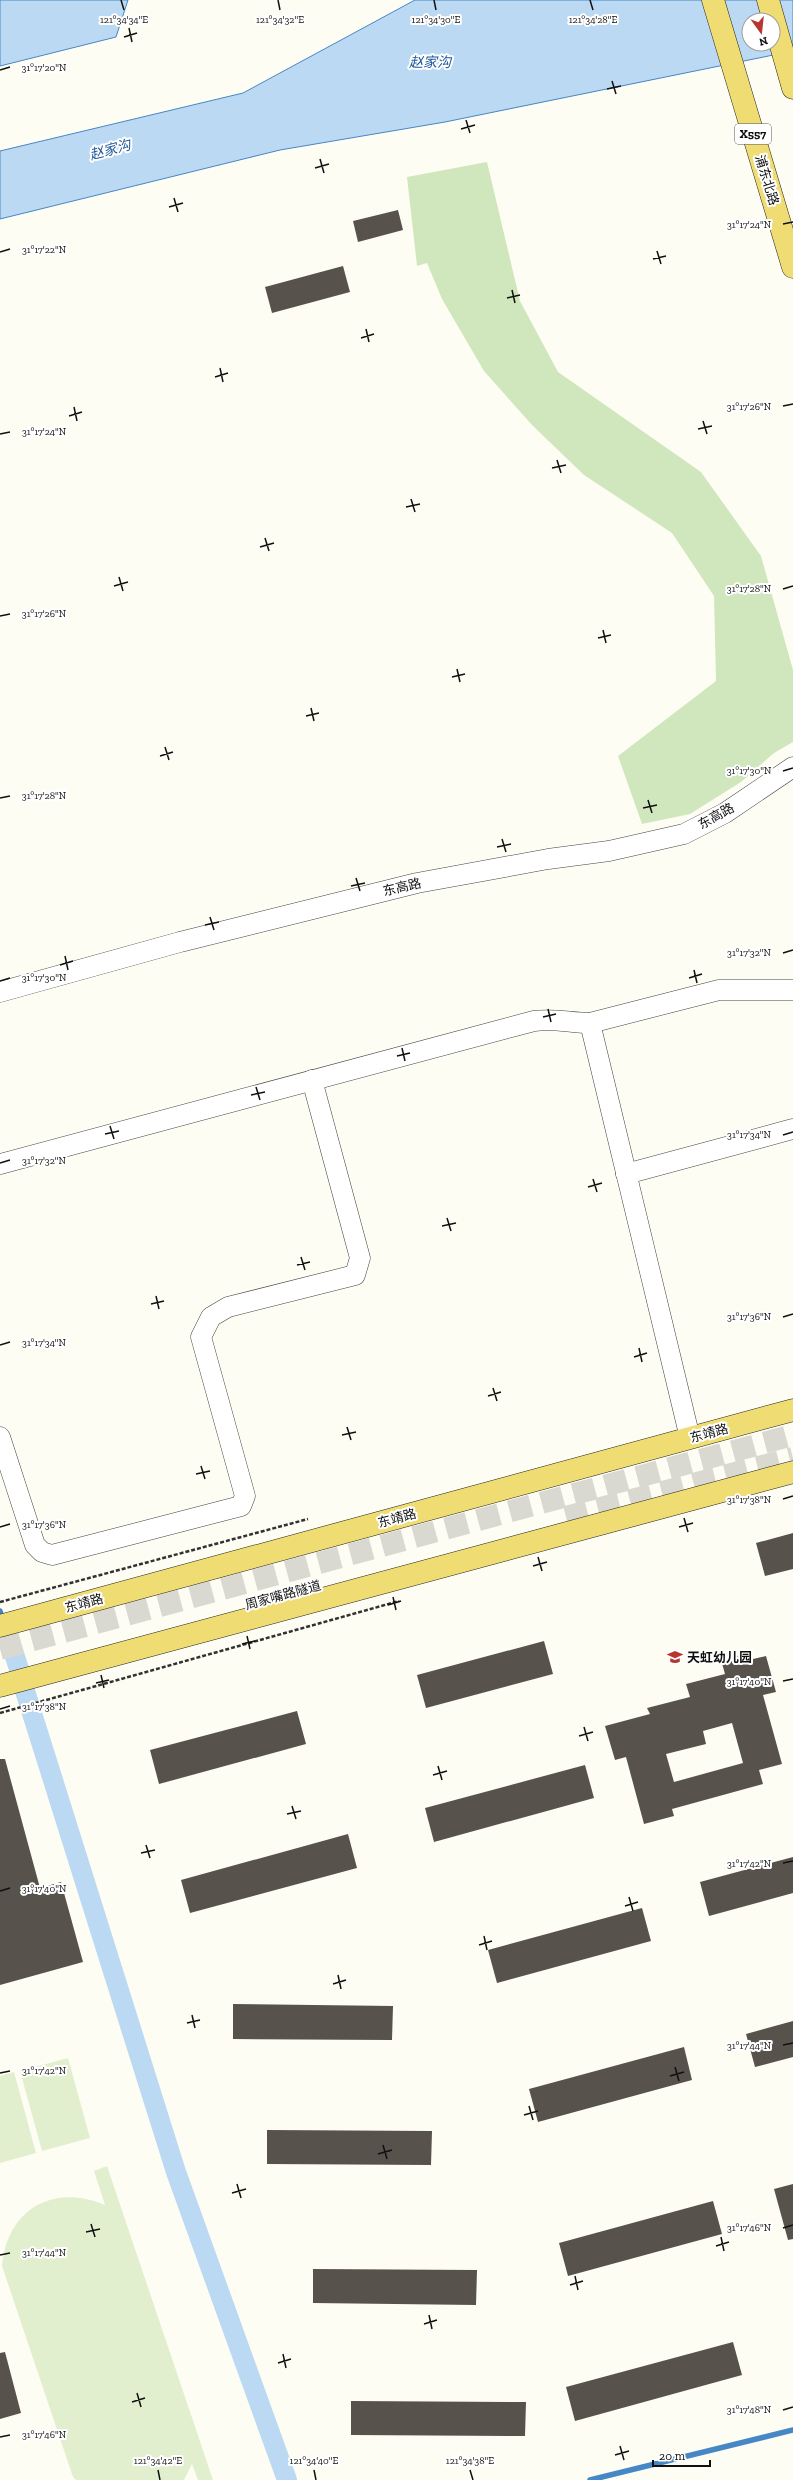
<svg xmlns="http://www.w3.org/2000/svg" width="793" height="2480" viewBox="0 0 793 2480" font-family="'Zilla Slab','Noto Sans SC',serif">
  <style>
    .green { fill: #d0e7be }
    .pitch { fill: #e1efcf }
    .water { fill: #bbd9f3; stroke: #4687c5; fill-rule: evenodd }
    .lines { fill: none; stroke-linecap: round; stroke-linejoin: round }
    .stream { stroke: #4687c5; stroke-width: 5.5 }
    .canal { stroke: #bbd9f3; stroke-width: 20 }
    .building { fill: #58524d; fill-rule: evenodd }
    .major-tunnel { stroke: #dad9d1; stroke-width: 22; stroke-dasharray: 22 11; stroke-linecap: butt }
    .minor-casing { stroke: #434343; stroke-width: 21 }
    .major-casing { stroke: #212121; stroke-width: 23 }
    .path { stroke: #323232; stroke-width: 2.5; stroke-dasharray: 4 2; stroke-linecap: butt }
    .minor { stroke: #fff; stroke-width: 20 }
    .major { stroke: #efdc72; stroke-width: 22 }
    .ticks { fill: none; stroke: #101010; stroke-width: 1.5 }
    .labels { text-anchor: middle; dominant-baseline: central; stroke-width: 4; stroke-linejoin: round; paint-order: stroke }
    .shield { fill: #fff; stroke: #585858; stroke-width: 1 }
    .shield-label { font-size: 12px; font-weight: bold; fill: #101010 }
    .street-label { font-size: 13px; fill: #101010; stroke: #fff }
    .poi-label { font-size: 13px; font-weight: bold; fill: #101010; stroke: #fff; text-anchor: start }
    .water-label { font-size: 14px; font-style: italic; fill: #205a9a; stroke: #fff }
    .ticks-label { font-size: 10px; text-anchor: middle; fill: #101010; stroke: #fff; stroke-width: 4; stroke-linejoin: round; paint-order: stroke }
  </style>
  <rect width="100%" height="100%" fill="#fefdf3"/>
  <polygon class="green" points="487,162 520,301 558,372 701,472 761,556 793,670 793,742 774,753 741,782 690,814 642,824 618,756 716,681 714,596 672,533 584,475 532,425 484,371 442,299 427,263 417,266 407,177"/>
  <g class="pitch">
    <polygon points="68,2058 90,2138 42,2151 20,2071"/>
    <polygon points="14,2072 36,2153 0,2163 0,2076"/>
    <path d="M107,2166L213,2480H198L192,2464L184,2480H76L73,2477L2,2266C7,2209 53,2183 105,2205L94,2171Z"/>
  </g>
  <g class="water">
    <polygon points="0,0 128,0 116,37 0,66"/>
    <path d="M415,0H793V51L445,122L280,150L0,219V151L243,93ZM749,20H773V44H749Z"/>
  </g>
  <g class="lines">
    <g class="stream">
      <polyline points="0,1611 1,1614"/>
      <polyline points="590,2480 793,2430"/>
    </g>
    <g class="canal">
      <polyline points="8,1635 19,1669"/>
      <polyline points="25,1691 176,2172 287,2480"/>
    </g>
  </g>
  <g class="building">
    <polygon points="398,210 403,230 358,242 353,221"/>
    <polygon points="343,266 350,292 272,313 265,287"/>
    <polygon points="793,1533 793,1569 765,1576 756,1543"/>
    <polygon points="544,1641 553,1674 426,1708 417,1675"/>
    <path d="M752,1652L753,1659L766,1656L776,1692L763,1695L782,1764L759,1770L763,1784L672,1809L674,1816L644,1824L626,1757L615,1760L605,1726L650,1714L647,1708L690,1697L686,1684L725,1674L721,1660ZM732,1723L743,1763L674,1782L666,1754L706,1744L703,1731Z"/>
    <polygon points="297,1711 306,1744 159,1784 150,1750"/>
    <polygon points="0,1759 5,1759 40,1888 61,1882 83,1962 0,1985"/>
    <polygon points="585,1765 594,1798 434,1842 425,1808"/>
    <polygon points="348,1834 357,1868 190,1913 181,1880"/>
    <polygon points="793,1857 793,1893 709,1916 700,1882"/>
    <polygon points="642,1908 651,1941 497,1983 488,1950"/>
    <polygon points="233,2004 393,2006 392,2040 233,2039"/>
    <polygon points="793,2021 793,2057 755,2067 746,2034"/>
    <polygon points="684,2047 692,2080 538,2122 529,2089"/>
    <polygon points="267,2130 432,2131 431,2165 267,2164"/>
    <polygon points="793,2184 793,2239 788,2240 774,2189"/>
    <polygon points="713,2201 722,2234 568,2276 559,2243"/>
    <polygon points="313,2269 477,2270 476,2305 313,2303"/>
    <polygon points="733,2342 742,2375 575,2421 566,2387"/>
    <polygon points="5,2352 21,2413 0,2419 0,2353"/>
    <polygon points="351,2401 526,2402 525,2436 351,2435"/>
  </g>
  <g class="lines">
    <g class="major-tunnel">
      <polyline points="566,1517 793,1458"/>
      <polyline points="0,1649 793,1435"/>
    </g>
    <g class="minor-casing">
      <g id="minor">
        <polyline points="0,992 180,942 417,883 548,859 609,851 684,834 725,813 793,767"/>
        <polyline points="590,1023 690,1438"/>
        <path d="M0,1164L534,1021C554,1018 571,1023 590,1023L719,990H793"/>
        <polyline points="626,1174 793,1129"/>
        <polyline points="0,1437 35,1545 42,1552 52,1555 241,1506 245,1496 201,1337 211,1317 228,1307 355,1275 360,1258 312,1080"/>
      </g>
    </g>
    <g class="major-casing">
      <g id="major">
        <polyline points="713,0 793,267"/>
        <polyline points="768,0 793,88"/>
        <polyline points="0,1626 793,1410"/>
        <polyline points="0,1686 793,1472"/>
      </g>
    </g>
    <g class="path">
      <polyline points="0,1602 308,1519"/>
      <polyline points="0,1713 399,1601"/>
    </g>
    <use href="#minor" class="minor"/>
    <use href="#major" class="major"/>
  </g>
  <path class="ticks" d="M121,0L124,10M278,0L280,10M434,0L436,10M590,0L593,10M129,28L132,42M124,37L137,33M0,70L10,67M612,81L616,94M607,89L621,86M466,120L470,133M461,129L475,125M320,159L324,173M315,168L329,164M174,198L178,212M169,207L183,203M783,224L793,222M657,251L661,264M0,252L10,249M653,259L666,256M512,290L515,303M507,298L520,295M366,329L369,342M361,338L374,334M220,368L223,382M215,377L228,373M783,406L793,404M74,407L77,421M69,416L82,412M703,421L707,434M698,429L712,426M0,434L10,432M557,460L561,473M552,468L566,465M411,499L415,512M406,507L420,504M265,538L269,551M260,547L274,543M119,577L123,591M114,586L128,582M783,589L793,586M0,616L10,614M603,630L606,643M598,638L611,635M457,669L460,682M452,677L465,674M311,708L314,721M306,716L319,713M165,747L169,760M160,756L173,752M783,771L793,768M0,798L10,796M648,800L652,813M643,808L657,805M502,839L506,852M497,847L511,844M356,878L360,891M351,886L365,883M210,917L214,930M205,925L219,922M783,953L793,950M65,956L68,970M60,965L73,961M694,970L697,983M689,978L702,974M0,981L10,978M548,1009L551,1022M543,1017L556,1014M402,1048L405,1061M397,1056L410,1053M256,1087L260,1100M251,1095L265,1092M110,1126L114,1139M105,1134L119,1131M783,1135L793,1132M0,1163L10,1160M593,1179L597,1192M588,1187L602,1183M447,1218L451,1231M442,1226L456,1223M301,1257L305,1270M297,1265L310,1262M156,1296L159,1309M151,1304L164,1301M783,1317L793,1314M0,1345L10,1342M639,1348L642,1362M634,1357L647,1353M493,1388L497,1401M488,1396L501,1392M347,1427L351,1440M342,1435L356,1432M201,1466L205,1479M196,1474L210,1471M783,1499L793,1496M684,1518L688,1532M0,1527L10,1524M679,1527L693,1523M538,1557L542,1571M533,1566L547,1562M393,1597L396,1610M388,1605L401,1601M247,1636L250,1649M242,1644L255,1641M101,1675L104,1688M783,1681L793,1679M96,1683L109,1680M0,1709L10,1706M584,1727L588,1741M579,1736L593,1732M438,1766L442,1780M433,1775L447,1771M292,1806L296,1819M287,1814L301,1811M146,1845L150,1858M141,1853L155,1850M783,1863L793,1861M0,1891L10,1888M629,1897L633,1911M625,1906L638,1902M484,1936L487,1950M479,1945L492,1941M338,1975L341,1989M333,1984L346,1980M192,2015L195,2028M187,2023L200,2020M783,2045L793,2043M675,2067L679,2081M0,2073L10,2071M670,2076L684,2072M529,2106L533,2120M524,2115L538,2111M383,2145L387,2159M378,2154L392,2150M237,2184L241,2198M232,2193L246,2189M91,2224L95,2237M783,2228L793,2225M86,2232L100,2229M721,2237L724,2251M716,2246L729,2242M0,2255L10,2253M575,2276L578,2290M570,2285L583,2281M429,2315L432,2329M424,2324L437,2320M283,2354L286,2368M278,2363L291,2359M137,2393L141,2407M132,2402L145,2398M783,2410L793,2407M0,2437L10,2435M620,2446L624,2460M615,2455L629,2451M158,2470L160,2480M314,2470L316,2480M470,2470L473,2480"/>
  <defs>
    <g id="school-bare" transform="scale(1.2)"><path d="M0-5L7-2L0 1L-7-2ZM-4 1L0 2.5L4 1V4Q0 6-4 4Z" fill="#b83530" stroke="#fff" stroke-width="2.5" paint-order="stroke"/></g>
  </defs>
  <g fill-rule="evenodd">
    <use href="#school-bare" x="675" y="1657"/>
  </g>
  <g class="labels">
    <rect class="shield" x="735" y="124" width="36" height="20" rx="3"/>
    <g class="shield-label">
      <text x="753" y="134">X557</text>
    </g>
    <g class="street-label">
      <text transform="translate(767 180) rotate(73)">浦东北路</text>
      <text transform="translate(716 816) rotate(-29)">东高路</text>
      <text transform="translate(402 887) rotate(-13)">东高路</text>
      <text transform="translate(709 1433) rotate(-15)">东靖路</text>
      <text transform="translate(397 1518) rotate(-15)">东靖路</text>
      <text transform="translate(283 1595) rotate(-15)">周家嘴路隧道</text>
      <text transform="translate(84 1603) rotate(-15)">东靖路</text>
    </g>
    <g class="poi-label">
      <text x="687" y="1657">天虹幼儿园</text>
    </g>
    <g class="water-label">
      <text x="430" y="62">赵家沟</text>
      <text transform="translate(110 150) rotate(-15)">赵家沟</text>
    </g>
  </g>
  <g class="ticks-label">
    <text x="124" y="23">121°34'34"E</text>
    <text x="280" y="23">121°34'32"E</text>
    <text x="436" y="23">121°34'30"E</text>
    <text x="593" y="23">121°34'28"E</text>
    <text x="44" y="71">31°17'20"N</text>
    <text x="749" y="228">31°17'24"N</text>
    <text x="44" y="253">31°17'22"N</text>
    <text x="749" y="410">31°17'26"N</text>
    <text x="44" y="435">31°17'24"N</text>
    <text x="749" y="592">31°17'28"N</text>
    <text x="44" y="617">31°17'26"N</text>
    <text x="749" y="774">31°17'30"N</text>
    <text x="44" y="799">31°17'28"N</text>
    <text x="749" y="956">31°17'32"N</text>
    <text x="44" y="981">31°17'30"N</text>
    <text x="749" y="1138">31°17'34"N</text>
    <text x="44" y="1164">31°17'32"N</text>
    <text x="749" y="1320">31°17'36"N</text>
    <text x="44" y="1346">31°17'34"N</text>
    <text x="749" y="1503">31°17'38"N</text>
    <text x="44" y="1528">31°17'36"N</text>
    <text x="749" y="1685">31°17'40"N</text>
    <text x="44" y="1710">31°17'38"N</text>
    <text x="749" y="1867">31°17'42"N</text>
    <text x="44" y="1892">31°17'40"N</text>
    <text x="749" y="2049">31°17'44"N</text>
    <text x="44" y="2074">31°17'42"N</text>
    <text x="749" y="2231">31°17'46"N</text>
    <text x="44" y="2256">31°17'44"N</text>
    <text x="749" y="2413">31°17'48"N</text>
    <text x="44" y="2438">31°17'46"N</text>
    <text x="158" y="2464">121°34'42"E</text>
    <text x="314" y="2464">121°34'40"E</text>
    <text x="470" y="2464">121°34'38"E</text>
  </g>
  <g transform="translate(761 32) rotate(165)"><circle r="19" fill="#ffffff" stroke="#9f9f9f"/>
  <path d="M0-3L7 15L0 10L-7 15Z" fill="#b83530"/>
  <text y="-6" font-size="11" font-weight="bold" text-anchor="middle" fill="#101010">N</text>
  </g>
  <path d="M653 2460v6h57v-6" fill="none" stroke="#101010" stroke-width="2"/>
  <text x="659" y="2460" font-size="12" fill="#101010" stroke="#ffffff" stroke-width="3" paint-order="stroke">20 m</text>
</svg>
